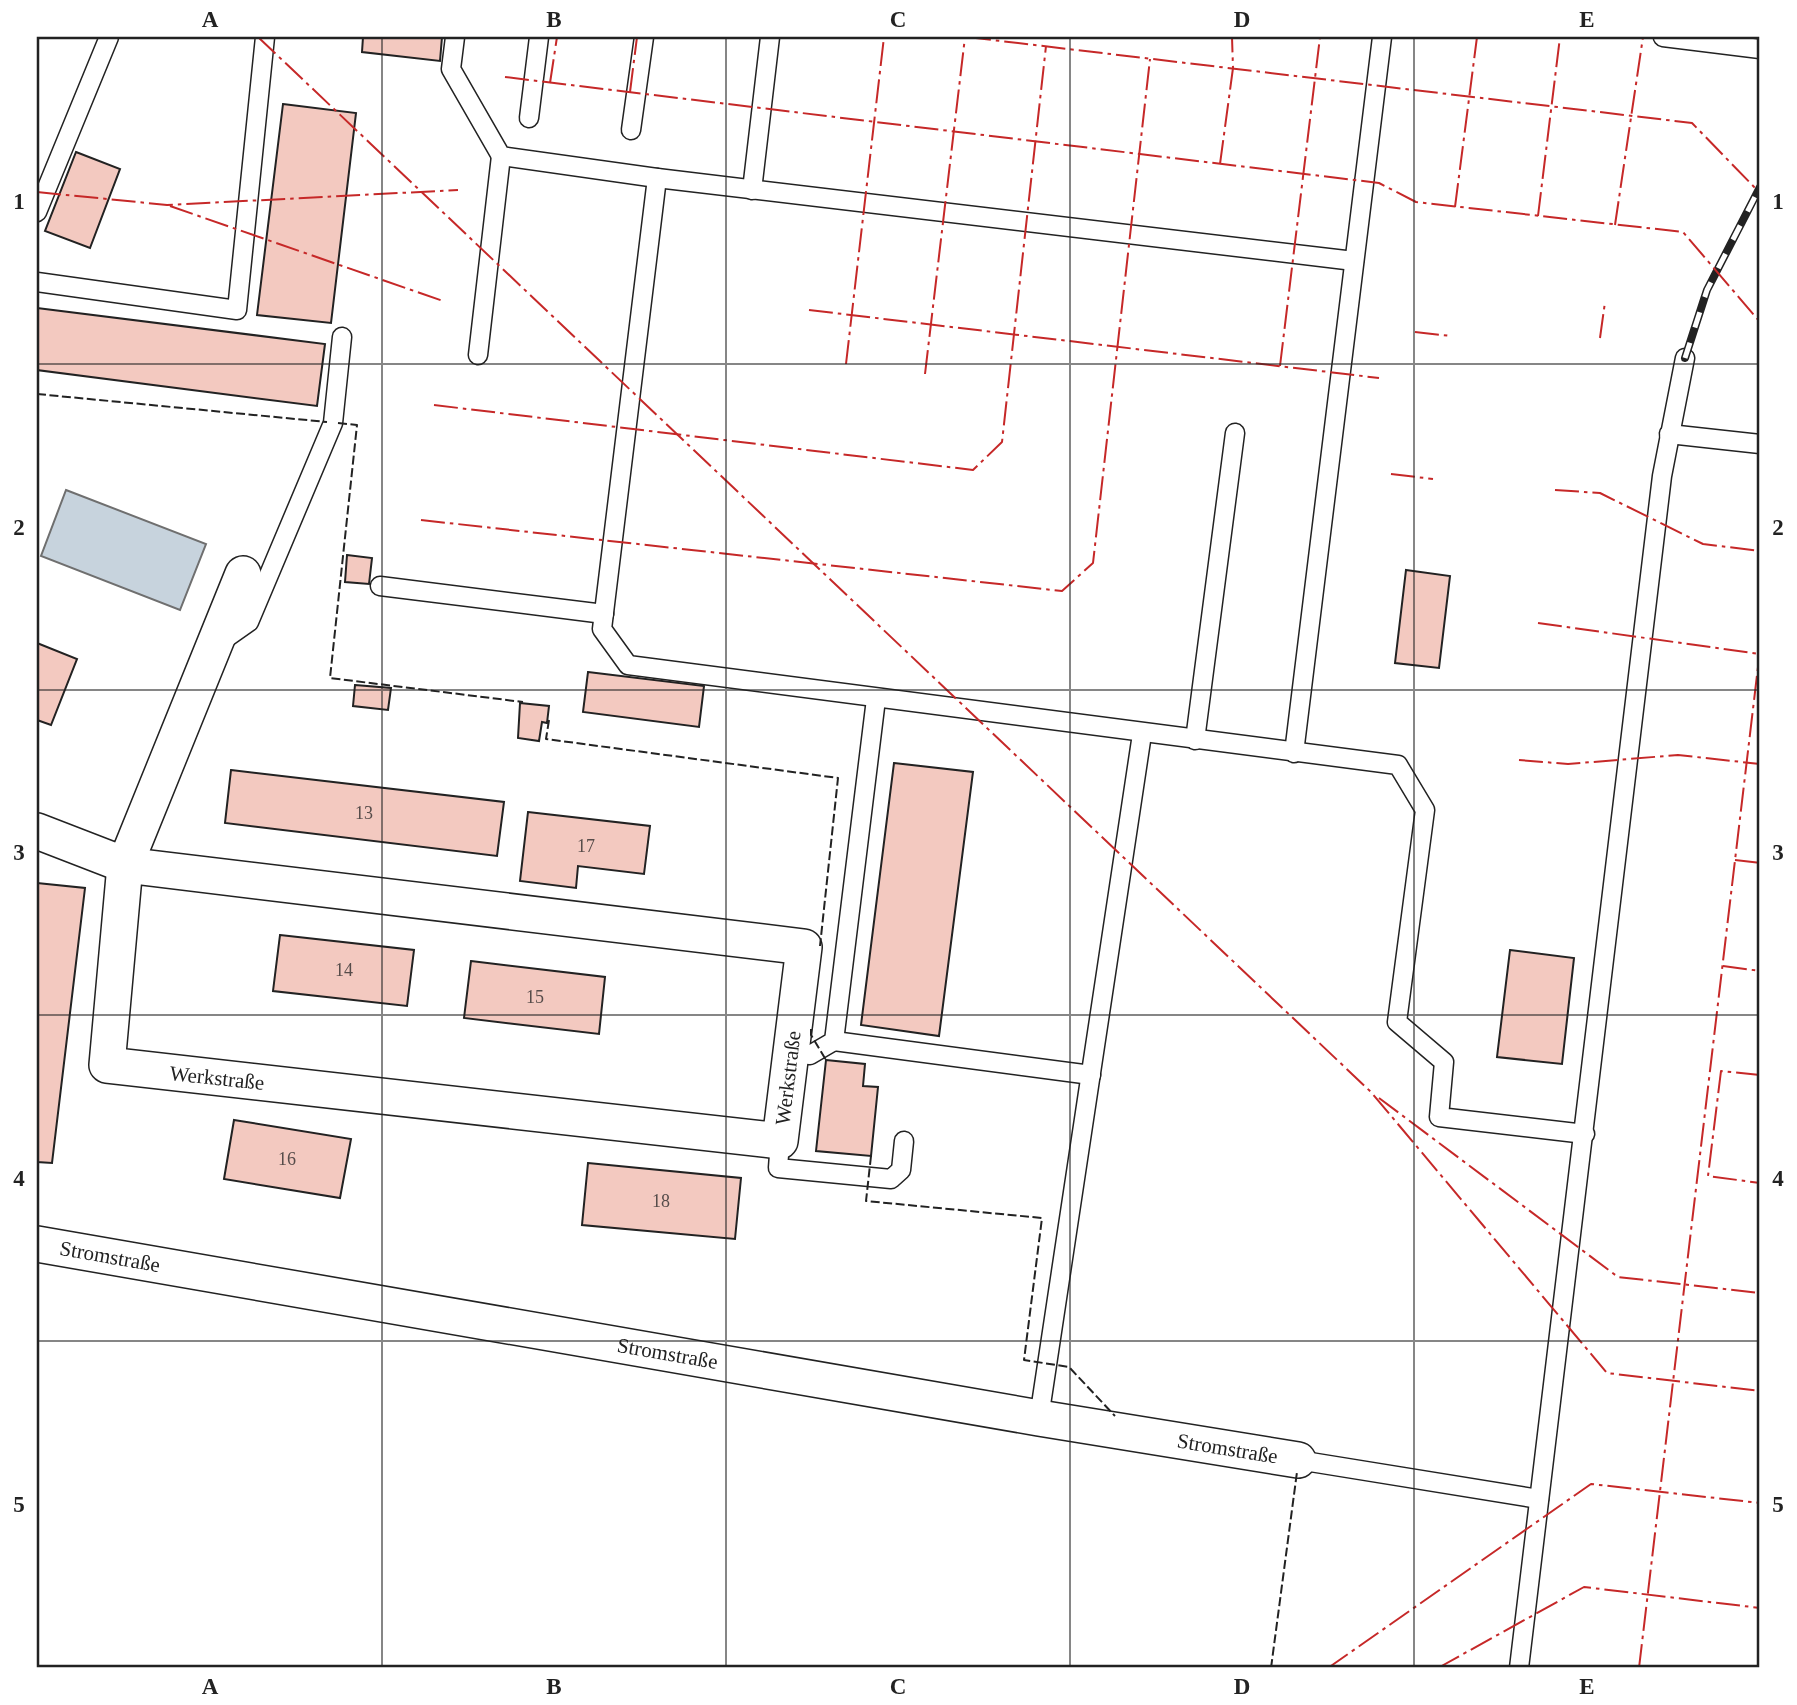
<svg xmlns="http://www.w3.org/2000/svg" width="1797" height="1705" viewBox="0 0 1797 1705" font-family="'Times New Roman',serif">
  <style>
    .water { fill: #c7d3dd; stroke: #6f6f6f; stroke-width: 2 }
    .building { fill: #f3c9c0; stroke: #222; stroke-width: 2 }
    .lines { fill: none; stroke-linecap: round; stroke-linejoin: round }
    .service-casing { stroke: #222; stroke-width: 21 }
    .minor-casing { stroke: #222; stroke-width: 38 }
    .service { stroke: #fff; stroke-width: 18 }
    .minor { stroke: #fff; stroke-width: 35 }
    .rail-casing { stroke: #222; stroke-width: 8 }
    .rail { stroke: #fff; stroke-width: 5; stroke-dasharray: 16; stroke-linecap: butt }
    .fence { stroke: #222; stroke-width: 2; stroke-dasharray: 9 3.5; stroke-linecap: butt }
    .power { stroke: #c62828; stroke-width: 2; stroke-dasharray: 24 5 3.5 5; stroke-linecap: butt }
    .grid { fill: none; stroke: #222; stroke-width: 2; stroke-opacity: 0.55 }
    .labels { text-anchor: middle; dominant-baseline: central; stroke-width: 5; stroke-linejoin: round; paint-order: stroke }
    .number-label { font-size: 18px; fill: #564c4a }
    .street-label { font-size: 21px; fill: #222; stroke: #fff }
    .neatline { fill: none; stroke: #222; stroke-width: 2.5 }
    .grid-label { font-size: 23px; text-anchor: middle; font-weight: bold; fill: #222 }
  </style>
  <rect width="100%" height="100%" fill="#fff"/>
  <polygon class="water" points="66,490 206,544 180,610 41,556"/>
  <g class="building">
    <polygon points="363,37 442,37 440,61 362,52"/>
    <polygon points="283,104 356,113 331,323 257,315"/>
    <polygon points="76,152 120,169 90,248 45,231"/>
    <polygon points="37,308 325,344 317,406 37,370"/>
    <polygon points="347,555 372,558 369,584 345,582"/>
    <polygon points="1406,570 1450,576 1439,668 1395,663"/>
    <polygon points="37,643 77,659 51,725 37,720"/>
    <polygon points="588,672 704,686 699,727 583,712"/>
    <polygon points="355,685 391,688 388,710 353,706"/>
    <polygon points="520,703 549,706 547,723 542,722 539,741 518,738"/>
    <polygon points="894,763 973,772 939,1036 861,1025"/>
    <polygon points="231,770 504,802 497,856 225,823"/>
    <polygon points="528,812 650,826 644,874 578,866 576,888 520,881"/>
    <polygon points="37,883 85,888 52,1163 37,1162"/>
    <polygon points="280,935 414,950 407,1006 273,991"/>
    <polygon points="1510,950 1574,958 1562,1064 1497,1057"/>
    <polygon points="471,961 605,977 599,1034 464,1018"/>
    <polygon points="826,1060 865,1064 863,1086 878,1087 871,1156 816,1151"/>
    <polygon points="234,1120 351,1139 340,1198 224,1179"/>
    <polygon points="588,1163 741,1178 735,1239 582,1225"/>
  </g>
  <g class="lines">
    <g class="service-casing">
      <g id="service">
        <polyline points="455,37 451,69 501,156 657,178 1354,261"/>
        <polyline points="1663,37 1760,49"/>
        <polyline points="529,118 539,37"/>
        <polyline points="631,130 644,37"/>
        <polyline points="657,178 602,629 628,665 1398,765 1425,810 1397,1022 1444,1062 1439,1117 1585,1134"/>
        <polyline points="752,190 770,37"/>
        <polyline points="37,212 109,37"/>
        <polyline points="37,282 237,310 265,37"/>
        <polyline points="478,355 501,156"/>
        <polyline points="1669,434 1760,444"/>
        <polyline points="380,586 604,614"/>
        <polyline points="222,641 249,622 333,423 342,337"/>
        <polyline points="1195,740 1235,433"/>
        <polyline points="1294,753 1382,37"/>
        <polyline points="834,1041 1091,1075"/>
        <polyline points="791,1053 810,1055 834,1041 876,699"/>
        <polyline points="780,1141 778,1168 891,1179 901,1170 904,1141"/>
        <polyline points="1039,1418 1142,734"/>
        <polyline points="1298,1460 1539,1499"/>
        <polyline points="1519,1668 1662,476 1685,358"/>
      </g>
    </g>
    <g class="minor-casing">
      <g id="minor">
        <polyline points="37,831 125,865 243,574"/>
        <polygon points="125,865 804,947 780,1141 107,1065"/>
        <path id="s1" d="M37,1244L1039,1418L1298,1460"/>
      </g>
    </g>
    <use href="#service" class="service"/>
    <use href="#minor" class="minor"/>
    <g class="rail-casing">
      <polyline id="rail" points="1685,358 1707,290 1760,187"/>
    </g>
    <use href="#rail" class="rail"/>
    <g class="fence">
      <polyline points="37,147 37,148"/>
      <polyline points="37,394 327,422"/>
      <polyline points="338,423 357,425 330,678 523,702"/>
      <polyline points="549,720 546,739 838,778 820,946"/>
      <polyline points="811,1029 811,1035 826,1060"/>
      <polyline points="871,1156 866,1201 1042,1218 1024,1360 1069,1367 1115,1416"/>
      <polyline points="1271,1668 1297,1472"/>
    </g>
    <g class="power">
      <polyline points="258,37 1371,1092 1607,1373 1760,1391"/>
      <polyline points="967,37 1692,123 1760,193"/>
      <polyline points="505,77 1379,183 1416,202 1683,232 1760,322"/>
      <polyline points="550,83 557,37"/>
      <polyline points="630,92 637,37"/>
      <polyline points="1220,164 1233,68 1232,37"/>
      <polyline points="37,192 167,205 458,190"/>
      <polyline points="170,206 443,301"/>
      <polyline points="1455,207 1477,37"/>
      <polyline points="1538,216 1560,37"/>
      <polyline points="1615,225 1643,37"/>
      <polyline points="809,310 1379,378"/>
      <polyline points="1415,332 1451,336"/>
      <polyline points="1600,338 1605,302"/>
      <polyline points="846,364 884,37"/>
      <polyline points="1280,366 1320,37"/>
      <polyline points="925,374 965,37"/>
      <polyline points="434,405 973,470 1002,442 1046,46"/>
      <polyline points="1391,474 1433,479"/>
      <polyline points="1555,490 1600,493 1703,544 1760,551"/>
      <polyline points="421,520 1062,591 1093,563 1150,59"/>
      <polyline points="1538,623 1760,654"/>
      <polyline points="1519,760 1568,764 1678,755 1760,764"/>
      <polyline points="1735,860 1760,863"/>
      <polyline points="1723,966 1760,971"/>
      <polyline points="1760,1075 1721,1071 1708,1176 1760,1183"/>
      <polyline points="1379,1098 1618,1277 1760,1293"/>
      <polyline points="1328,1668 1591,1484 1760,1503"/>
      <polyline points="1438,1668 1584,1587 1760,1608"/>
      <polyline points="1639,1668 1760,650"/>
    </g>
  </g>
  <path class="grid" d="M382,37V1668M726,37V1668M1070,37V1668M1414,37V1668M37,364H1760M37,690H1760M37,1015H1760M37,1341H1760"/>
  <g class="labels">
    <g class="number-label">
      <text x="364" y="813">13</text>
      <text x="586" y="846">17</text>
      <text x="344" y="970">14</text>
      <text x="535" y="997">15</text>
      <text x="287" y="1159">16</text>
      <text x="661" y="1201">18</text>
    </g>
    <g class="street-label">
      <text transform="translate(217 1078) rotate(6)">Werkstraße</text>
      <text transform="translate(788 1078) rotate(-83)">Werkstraße</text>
      <text stroke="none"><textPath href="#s1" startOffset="74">Stromstraße</textPath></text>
      <text stroke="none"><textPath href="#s1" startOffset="640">Stromstraße</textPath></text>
      <text stroke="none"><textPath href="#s1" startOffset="1208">Stromstraße</textPath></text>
    </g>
  </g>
  <rect width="1797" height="1705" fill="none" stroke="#ffffff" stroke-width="77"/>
  <rect x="38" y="38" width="1720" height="1628" class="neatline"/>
  <g class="grid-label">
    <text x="210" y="27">A</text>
    <text x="554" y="27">B</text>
    <text x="898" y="27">C</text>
    <text x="1242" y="27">D</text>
    <text x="1587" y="27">E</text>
    <text x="19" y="209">1</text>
    <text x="1778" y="209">1</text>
    <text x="19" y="535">2</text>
    <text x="1778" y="535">2</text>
    <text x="19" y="860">3</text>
    <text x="1778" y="860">3</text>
    <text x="19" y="1186">4</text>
    <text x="1778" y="1186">4</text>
    <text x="19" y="1512">5</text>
    <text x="1778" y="1512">5</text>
    <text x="210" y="1694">A</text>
    <text x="554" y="1694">B</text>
    <text x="898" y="1694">C</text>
    <text x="1242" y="1694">D</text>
    <text x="1587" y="1694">E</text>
  </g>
</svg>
